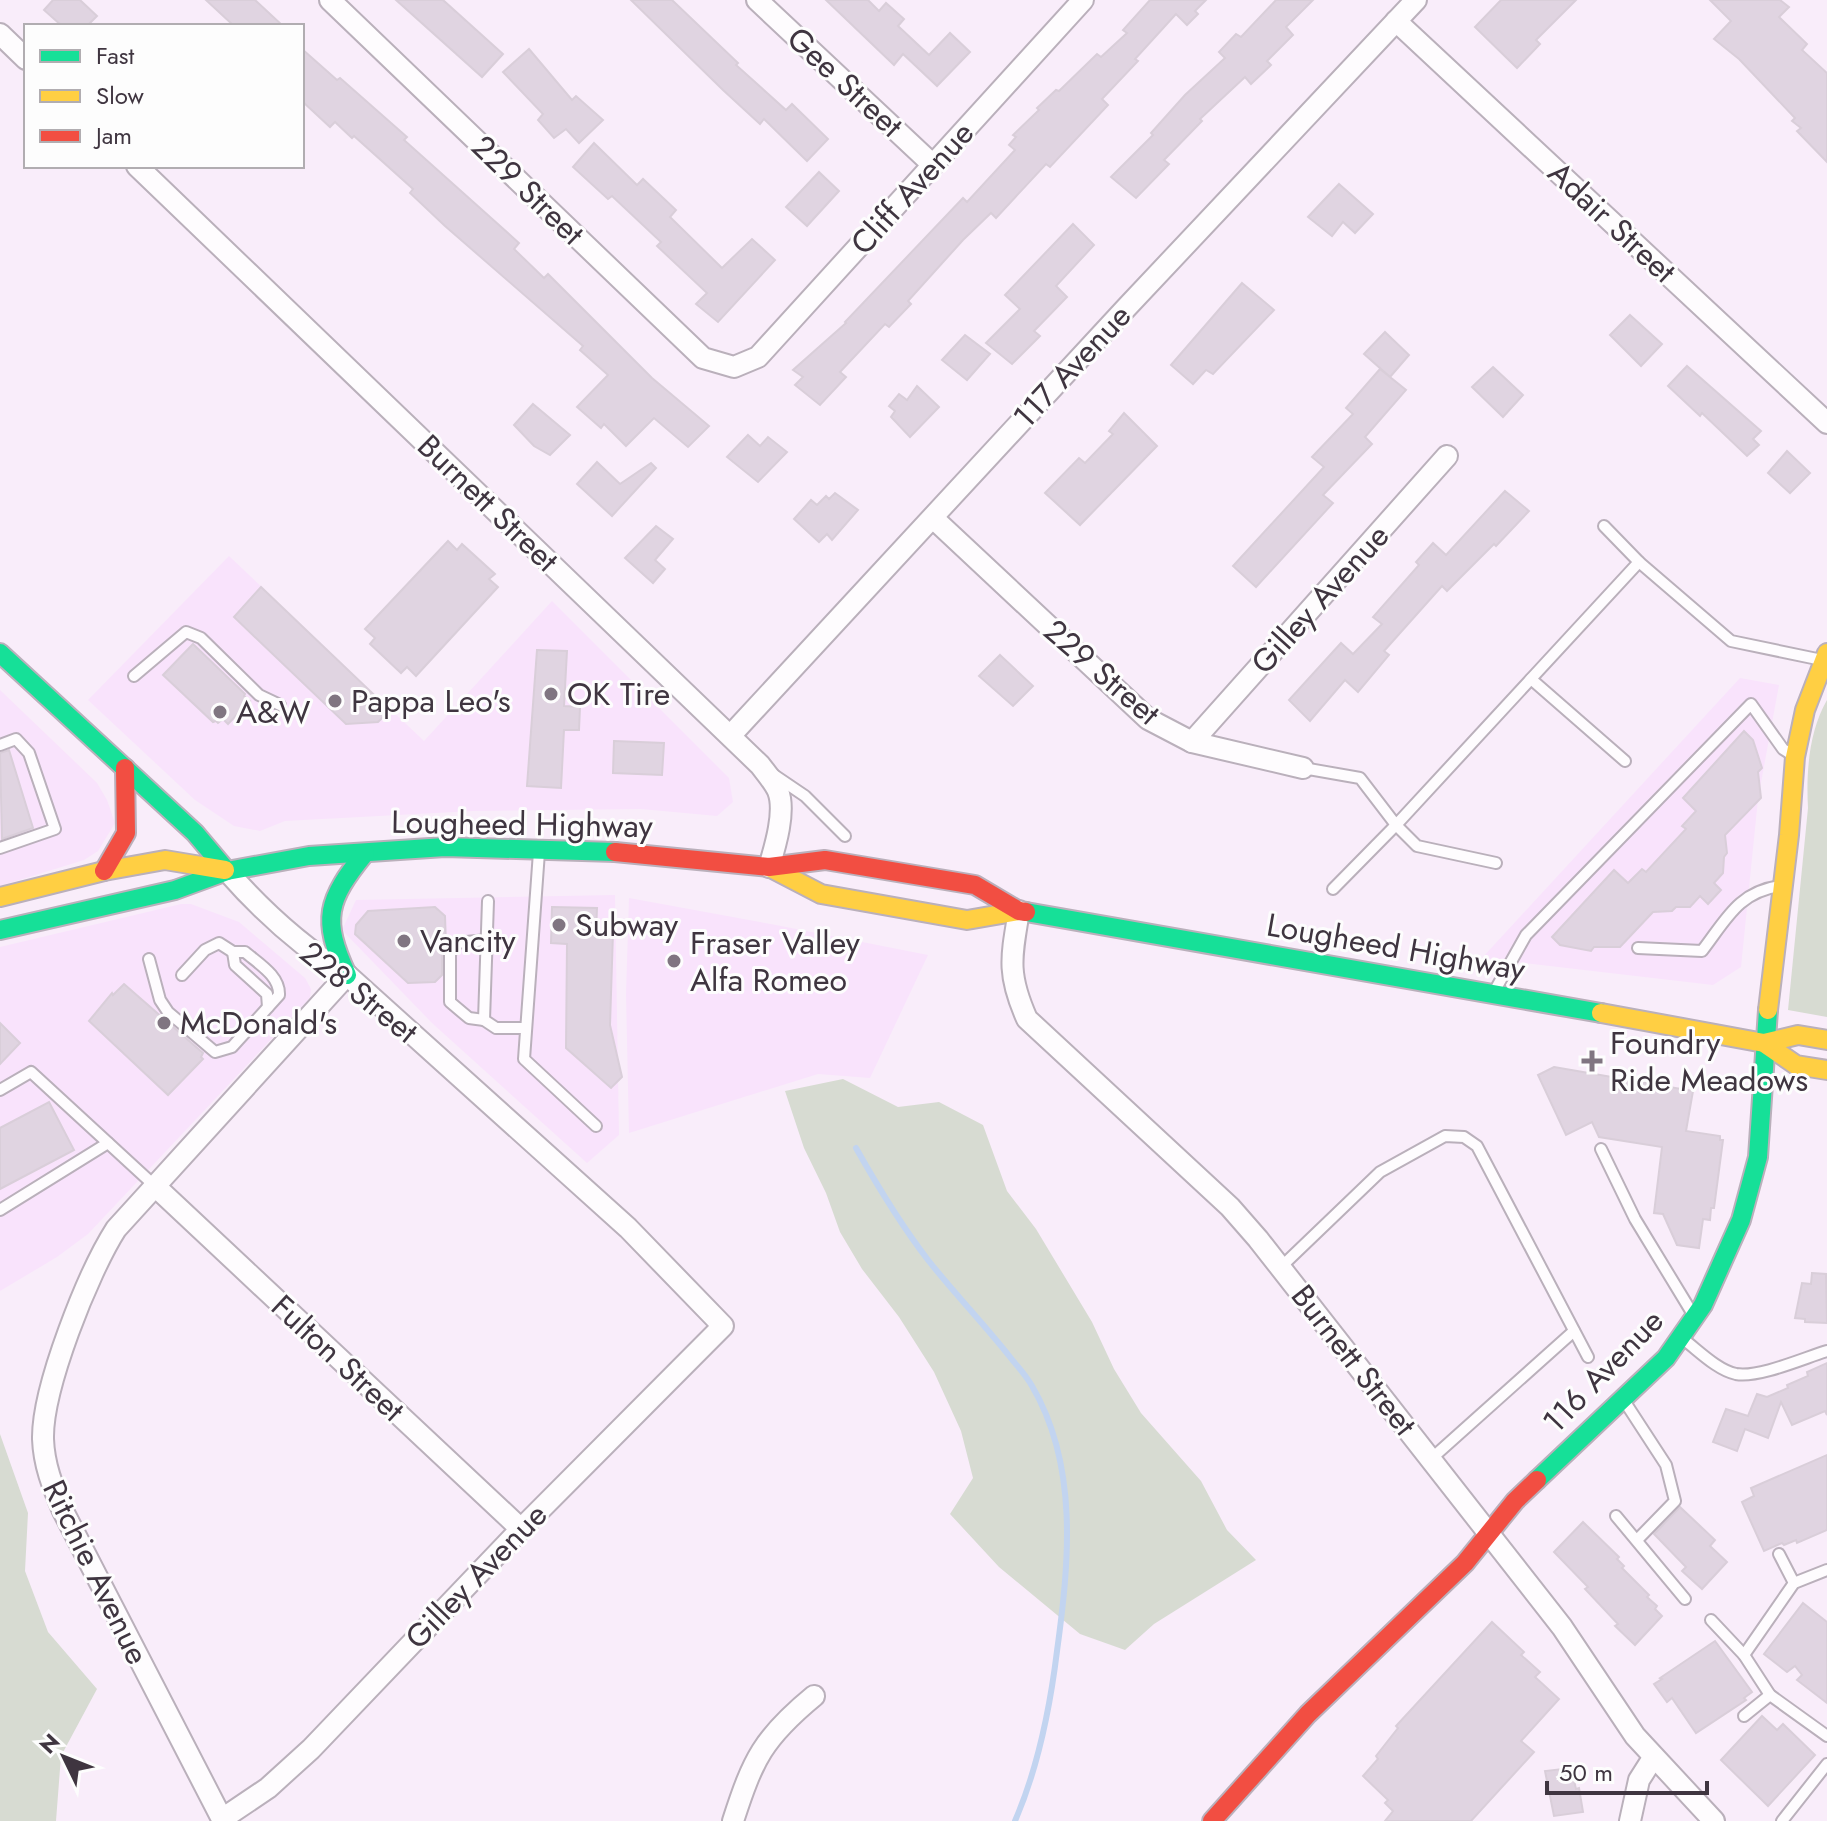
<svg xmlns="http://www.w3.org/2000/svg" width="1827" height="1821" viewBox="0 0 1827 1821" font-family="Jost,sans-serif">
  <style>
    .built { fill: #f9e3fc }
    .green { fill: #d7dbd2 }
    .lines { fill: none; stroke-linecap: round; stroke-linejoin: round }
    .stream { stroke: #c2d4f0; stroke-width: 6 }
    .building { fill: #e0d4e1; stroke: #d9ced9; stroke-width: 2 }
    .lane-casing { stroke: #bab0bb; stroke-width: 14 }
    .street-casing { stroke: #bab0bb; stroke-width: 24 }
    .fast-casing { stroke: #bab0bb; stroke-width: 22 }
    .slow-casing { stroke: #bab0bb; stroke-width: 22 }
    .jam-casing { stroke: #bab0bb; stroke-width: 22 }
    .lane { stroke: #fefcfe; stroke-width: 10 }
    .street { stroke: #fefcfe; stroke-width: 20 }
    .fast { stroke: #16e098; stroke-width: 18 }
    .slow { stroke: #ffcf43; stroke-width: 18 }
    .jam { stroke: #f24e42; stroke-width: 18 }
    .poi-dot { fill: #807581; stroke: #fdfdfd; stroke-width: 3 }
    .labels { text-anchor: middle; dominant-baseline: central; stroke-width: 6; stroke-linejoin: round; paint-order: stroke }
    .street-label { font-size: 32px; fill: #3f3540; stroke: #fdfdfd }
    .poi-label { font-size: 32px; fill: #3f3540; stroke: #fdfdfd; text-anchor: start }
  </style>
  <rect width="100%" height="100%" fill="#f9edfa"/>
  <g class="built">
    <polygon points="229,556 424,741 552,601 729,778 733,802 717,816 641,809 473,811 285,821 260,831 234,826 195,800 88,700"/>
    <polygon points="1740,678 1779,685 1758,799 1741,967 1713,985 1482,958"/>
    <polygon points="0,690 97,783 107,800 115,823 98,851 84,860 0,886"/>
    <polygon points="615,895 619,1135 587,1163 432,1023 342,930 356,900"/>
    <polygon points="629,898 776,925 928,955 870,1078 818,1074 629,1133 626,994"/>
    <polygon points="181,904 191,904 239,922 305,978 311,989 310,998 88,1234 57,1257 0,1291 0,947"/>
  </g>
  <g class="green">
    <path d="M1827,700V1017L1788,1010L1808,808C1806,772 1809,731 1827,700Z"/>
    <polygon points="843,1079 898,1107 939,1102 983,1125 1007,1191 1036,1229 1092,1322 1114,1369 1141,1413 1201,1481 1227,1530 1256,1560 1154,1624 1125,1650 1080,1634 999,1567 950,1514 973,1478 961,1431 934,1372 899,1317 862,1269 840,1232 826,1193 804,1148 785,1091"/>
    <polygon points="0,1434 28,1513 25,1571 48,1632 97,1689 61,1756 56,1821 0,1821"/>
  </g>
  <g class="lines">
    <path class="stream" d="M856,1148C878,1187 901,1225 928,1260C954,1293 984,1324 1010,1357C1017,1366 1026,1375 1032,1386C1079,1466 1069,1563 1057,1651C1050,1708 1038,1768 1015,1821"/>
  </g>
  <g class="building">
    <polygon points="53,0 80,0 97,16 87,26 62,26 44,10"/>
    <polygon points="206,0 255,0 283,26 234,26"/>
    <polygon points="396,0 443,0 503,54 482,77"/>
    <polygon points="631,0 672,0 738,63 736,65 786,110 792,104 828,139 807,161 764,119 760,124 723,90"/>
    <polygon points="826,0 868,0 879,11 886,3 904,19 898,26 929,55 950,33 970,52 937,86 903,54 894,65"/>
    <polygon points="1150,0 1206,0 1195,11 1198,14 1187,25 1176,14 1135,59 1138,61 1102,99 1108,105 1050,167 1046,164 996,218 991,213 963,240 908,301 911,304 889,327 885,324 840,372 846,377 820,405 795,385 803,377 793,370 846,323 845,322 963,198 967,202 1015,150 1009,145 1016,137 1013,135 1039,110 1037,108 1056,90 1059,91 1097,54 1101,57 1127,33 1123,30"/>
    <polygon points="1276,0 1313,0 1286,27 1293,35 1267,61 1271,65 1251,84 1245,77 1200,119 1202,121 1164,160 1169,164 1136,198 1111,177 1153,135 1151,133 1185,95 1225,58 1219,52 1236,34 1241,37"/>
    <polygon points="1501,0 1576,0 1536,40 1540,44 1517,68 1475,27"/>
    <polygon points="1710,0 1780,0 1789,7 1779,17 1807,44 1802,50 1827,73 1827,162 1797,131 1801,128 1792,121 1795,118 1739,59 1714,39 1731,21"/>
    <polygon points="302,49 337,80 340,78 407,137 404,140 519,243 514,249 544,278 548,274 652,378 709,426 688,447 654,418 626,446 604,424 601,428 577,407 608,375 580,350 583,346 445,226 410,193 413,189 354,136 352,138 335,122 330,127 302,101"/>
    <polygon points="529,49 572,100 576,96 603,120 579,143 566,129 554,138 538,120 543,114 503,72"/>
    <polygon points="594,143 637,185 643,179 676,210 670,217 722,268 752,239 775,260 718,322 696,304 707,293 657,246 661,242 612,196 608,199 573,167"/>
    <polygon points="819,172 839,191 807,226 786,207"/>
    <polygon points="1339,184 1373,214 1355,233 1343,222 1332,236 1308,217"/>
    <polygon points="1073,224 1094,245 1056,286 1067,297 1034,331 1040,336 1012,364 986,343 1020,309 1005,295"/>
    <polygon points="1242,283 1274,310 1213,374 1206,370 1193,384 1171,365"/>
    <polygon points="1630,315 1662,344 1641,366 1610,335"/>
    <polygon points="1385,332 1409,355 1390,377 1364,354"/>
    <polygon points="965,335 990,354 967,380 942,360"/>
    <polygon points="1687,366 1761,431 1753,439 1759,445 1747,456 1702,413 1700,416 1668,386"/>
    <polygon points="1493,367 1523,395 1503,417 1472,387"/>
    <polygon points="1380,369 1406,390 1365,437 1372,444 1323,495 1333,503 1256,587 1233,566 1324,467 1312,457 1353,414 1346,408"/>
    <polygon points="917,386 939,407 910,437 891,417 895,411 889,406 899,394 907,400"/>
    <polygon points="533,404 570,435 550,455 534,446 514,425"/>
    <polygon points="1124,413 1157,446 1080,525 1045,493 1079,458 1085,463 1113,434 1109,431"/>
    <polygon points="748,435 760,446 768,437 787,452 758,482 727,457"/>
    <polygon points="1787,451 1810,473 1790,493 1768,473"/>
    <polygon points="597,462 620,484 651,463 656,468 612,516 577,484"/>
    <polygon points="1505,491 1529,511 1496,546 1494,544 1447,591 1442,586 1384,651 1389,655 1358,692 1345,680 1310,721 1289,700 1341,643 1353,654 1382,624 1373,617 1419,565 1416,562 1433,543 1446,555"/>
    <polygon points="835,493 858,510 832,540 827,534 819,542 794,519 811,500 817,505 826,496 829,499"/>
    <polygon points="656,526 673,539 655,560 665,569 653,583 625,558"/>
    <polygon points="448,541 457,550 462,544 495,574 489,579 498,587 416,676 407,667 401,673 370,644 375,638 365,629"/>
    <polygon points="261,587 390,710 378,722 346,724 234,617"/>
    <polygon points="193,644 245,694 244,696 250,701 228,724 223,719 218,723 216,721 213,722 163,675"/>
    <polygon points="537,650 567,651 564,706 580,707 579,730 564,730 561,788 527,786"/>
    <polygon points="1000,655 1033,686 1013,706 979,676"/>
    <polygon points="1744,731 1753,740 1762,768 1758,772 1761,798 1725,835 1727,853 1724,857 1723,873 1714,883 1721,890 1708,904 1700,896 1690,907 1676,907 1672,911 1653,912 1620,947 1594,947 1591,951 1560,945 1552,937 1614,870 1628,883 1642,869 1646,872 1686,829 1682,826 1696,811 1683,798"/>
    <polygon points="614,741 664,743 662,775 613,773"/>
    <polygon points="9,750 33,828 2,839 0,753"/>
    <polygon points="435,907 445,916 446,945 442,954 442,975 435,982 408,983 355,934 356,925 368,911"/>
    <polygon points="552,907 597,908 596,932 613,932 610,1025 622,1077 611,1088 566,1048 567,944 551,943"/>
    <polygon points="124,984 203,1053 201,1057 203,1059 168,1095 89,1021 112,993 113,995"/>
    <polygon points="0,1023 20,1043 0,1064"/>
    <polygon points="1554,1067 1693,1091 1686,1131 1720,1136 1720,1140 1723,1140 1714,1208 1711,1208 1710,1220 1703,1219 1699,1248 1677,1245 1663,1214 1654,1213 1662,1147 1599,1137 1592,1122 1566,1135 1538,1075"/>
    <polygon points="49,1102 74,1150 0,1189 0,1128"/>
    <polygon points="1812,1273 1826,1274 1827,1323 1805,1322 1805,1319 1795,1318 1802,1283 1811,1284"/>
    <polygon points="1827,1363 1827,1415 1825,1411 1792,1425 1781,1402 1768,1438 1745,1429 1737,1451 1713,1442 1726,1409 1748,1416 1757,1394 1767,1397 1788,1388 1787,1385 1808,1376 1807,1372"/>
    <polygon points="1827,1455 1827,1530 1797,1543 1796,1540 1784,1545 1782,1543 1764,1551 1742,1502 1754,1496 1751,1488"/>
    <polygon points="1680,1507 1715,1540 1710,1546 1727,1562 1702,1589 1682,1571 1686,1567 1654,1534"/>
    <polygon points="1583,1522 1619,1557 1617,1559 1624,1566 1622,1568 1649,1595 1647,1597 1657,1606 1655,1609 1662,1616 1635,1645 1615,1626 1618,1624 1585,1589 1588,1587 1554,1552"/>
    <polygon points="1803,1603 1827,1622 1827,1703 1797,1680 1802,1675 1795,1666 1787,1672 1764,1654"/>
    <polygon points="1492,1622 1524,1652 1521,1655 1540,1672 1535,1677 1559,1699 1521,1741 1534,1752 1471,1821 1385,1821 1393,1811 1385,1803 1388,1800 1363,1776 1378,1759 1376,1756 1398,1728 1396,1726"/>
    <polygon points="1715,1641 1752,1692 1744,1698 1746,1700 1696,1733 1672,1698 1667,1702 1654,1684 1662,1679 1660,1678"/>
    <polygon points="1762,1716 1777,1730 1783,1724 1815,1755 1768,1806 1721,1760"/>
    <polygon points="1571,1768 1576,1789 1579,1788 1583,1812 1554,1816 1545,1771"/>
  </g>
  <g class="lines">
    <g class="lane-casing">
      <g id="lane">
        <polyline points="1639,562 1731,641 1822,660"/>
        <polyline points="134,676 186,632 201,638 259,695 280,705"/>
        <polyline points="1531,679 1625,761"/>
        <polyline points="0,745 16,739 29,753 55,829 0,848"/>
        <polyline points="1303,768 1360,778 1396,825 1639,562 1604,526"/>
        <polyline points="774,775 805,796 845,836"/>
        <polyline points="539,852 524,1059 596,1126"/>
        <polyline points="1333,889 1396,825 1417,846 1496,863"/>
        <polyline points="488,901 484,1020 496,1028 526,1028"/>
        <path d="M1638,948L1702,951C1726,920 1738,892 1780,886"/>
        <polyline points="233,952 235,965 267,994 268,1007"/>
        <path d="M149,959L160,1000L168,1012L215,1052L232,1047L279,995C280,976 259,964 245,952H233L219,943L205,950L182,975"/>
        <polyline points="1494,992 1526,935 1751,704 1783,749 1794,756"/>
        <polyline points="484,1020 469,1018 450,1002 450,954 456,943 487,940"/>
        <polyline points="0,1090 31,1072 156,1187"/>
        <polyline points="1601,1149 1635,1219 1694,1316"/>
        <polyline points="0,1210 108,1143"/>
        <polyline points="1281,1267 1380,1172 1445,1136 1464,1137 1477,1146 1588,1357"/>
        <path d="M1683,1339C1698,1350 1717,1370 1736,1374C1759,1378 1804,1358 1827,1351"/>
        <polyline points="1623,1399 1666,1465 1675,1501 1637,1540"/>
        <polyline points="1431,1459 1574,1331"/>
        <polyline points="1616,1516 1685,1599"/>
        <polyline points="1779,1554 1794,1583"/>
        <polyline points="1711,1620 1744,1655 1770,1695 1827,1736"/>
        <polyline points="1744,1655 1794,1583 1827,1570"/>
        <polyline points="1744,1716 1770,1695"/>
        <polyline points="1782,1821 1827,1764"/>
      </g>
    </g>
    <g class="street-casing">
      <g id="street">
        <polyline points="330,0 703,358 734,367 758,357 1083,0"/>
        <polyline points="757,0 933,165"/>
        <polyline points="1396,21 1827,423"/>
        <polyline points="0,34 26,59"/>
        <path d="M137,166L760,765C766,773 774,782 778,791C786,811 775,847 769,867"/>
        <polyline points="933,518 1148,719 1192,742 1303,768"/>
        <polyline points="731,735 1127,307 1416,0"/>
        <polyline points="1192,742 1447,456"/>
        <path d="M1019,911C1011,958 1007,974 1027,1019L1230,1207L1258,1239L1562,1627L1635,1736L1714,1821"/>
        <polyline points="156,1187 521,1529"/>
        <path d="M222,1819L268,1788L311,1749L521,1529L723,1326L628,1228L347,975C300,946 263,912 227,871"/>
        <path d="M223,1821L63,1511C53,1487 44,1466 43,1439C42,1388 88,1273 116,1229L347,975"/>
        <path d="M733,1821C753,1759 763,1738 814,1696"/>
        <polyline points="1630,1821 1639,1780 1653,1758"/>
      </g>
    </g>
    <g class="fast-casing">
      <g id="fast">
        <polyline points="0,653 195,833 227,871"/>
        <polyline points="1026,912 1601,1013"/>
        <polyline points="0,930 175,890 227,871 309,856 445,847 615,852"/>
        <path d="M347,975C321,919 327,900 365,853"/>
        <polyline points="1537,1480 1666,1358 1703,1305 1741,1220 1758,1157 1768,1010"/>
      </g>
    </g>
    <g class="slow-casing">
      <g id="slow">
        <polyline points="769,867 821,894 967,920 1019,911"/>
        <polyline points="0,897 104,871 165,860 225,870"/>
        <polyline points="1768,1010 1789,835 1795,757 1805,710 1827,653"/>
        <polyline points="1601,1013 1764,1043 1796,1065 1827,1070"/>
        <polyline points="1764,1043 1798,1035 1827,1040"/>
      </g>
    </g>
    <g class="jam-casing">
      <g id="jam">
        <polyline points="615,852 769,867 825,860 975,885 1019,911 1026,912"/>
        <polyline points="104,871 126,833 125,768"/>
        <polyline points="1212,1821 1308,1714 1465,1563 1515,1501 1537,1480"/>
      </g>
    </g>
    <use href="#lane" class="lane"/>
    <use href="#street" class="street"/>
    <use href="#fast" class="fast"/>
    <use href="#slow" class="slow"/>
    <use href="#jam" class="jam"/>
  </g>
  <g class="poi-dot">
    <circle cx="551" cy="694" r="8"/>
    <circle cx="335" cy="701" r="8"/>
    <circle cx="220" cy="712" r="8"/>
    <circle cx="559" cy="925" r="8"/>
    <circle cx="404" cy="941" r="8"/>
    <circle cx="674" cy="961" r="8"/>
    <circle cx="164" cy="1023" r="8"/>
    <path d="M1588 1049h8v8h8v8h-8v8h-8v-8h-8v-8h8z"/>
  </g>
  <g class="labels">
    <g class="street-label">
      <text transform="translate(845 82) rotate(43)">Gee Street</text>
      <text transform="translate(912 188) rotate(-48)">Cliff Avenue</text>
      <text transform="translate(528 190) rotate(44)">229 Street</text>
      <text transform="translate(1612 222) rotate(43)">Adair Street</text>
      <text transform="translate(1072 366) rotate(-47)">117 Avenue</text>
      <text transform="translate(488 503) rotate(44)">Burnett Street</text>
      <text transform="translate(1320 599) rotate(-48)">Gilley Avenue</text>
      <text transform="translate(1102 672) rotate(41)">229 Street</text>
      <text transform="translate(522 824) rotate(1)">Lougheed Highway</text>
      <text transform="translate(1396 947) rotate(10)">Lougheed Highway</text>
      <text transform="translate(359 992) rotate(39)">228 Street</text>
      <text transform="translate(338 1358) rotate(43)">Fulton Street</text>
      <text transform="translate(1354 1360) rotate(52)">Burnett Street</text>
      <text transform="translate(1603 1371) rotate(-46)">116 Avenue</text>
      <text transform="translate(96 1572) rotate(64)">Ritchie Avenue</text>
      <text transform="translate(476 1576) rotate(-46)">Gilley Avenue</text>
    </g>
    <g class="poi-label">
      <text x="567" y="694">OK Tire</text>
      <text x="351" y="701">Pappa Leo's</text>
      <text x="236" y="712">A&amp;W</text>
      <text x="575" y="925">Subway</text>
      <text x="420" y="941">Vancity</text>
      <text x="690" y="943">Fraser Valley<tspan x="690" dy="37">Alfa Romeo</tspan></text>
      <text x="180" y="1023">McDonald's</text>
      <text x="1610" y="1043">Foundry<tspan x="1610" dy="37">Ride Meadows</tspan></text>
    </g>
  </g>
  <rect x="24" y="24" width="280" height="144" fill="#fdfdfd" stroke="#b1adb1" stroke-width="2"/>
  <rect x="40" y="50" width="40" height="12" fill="#16e098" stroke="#b1adb1" stroke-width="2"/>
  <text x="96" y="64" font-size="24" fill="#3f3540">Fast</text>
  <rect x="40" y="90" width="40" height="12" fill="#ffcf43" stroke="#b1adb1" stroke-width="2"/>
  <text x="96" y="104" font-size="24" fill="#3f3540">Slow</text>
  <rect x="40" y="130" width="40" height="12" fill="#f24e42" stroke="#b1adb1" stroke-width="2"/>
  <text x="96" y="144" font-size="24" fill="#3f3540">Jam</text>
  <g transform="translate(64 1757) rotate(313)" stroke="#fdfdfd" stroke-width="6" paint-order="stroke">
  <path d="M0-6L14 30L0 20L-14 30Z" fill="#3f3540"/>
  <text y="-12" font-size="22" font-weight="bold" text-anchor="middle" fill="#3f3540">N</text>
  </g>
  <path d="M1547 1781v12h160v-12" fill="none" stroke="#3f3540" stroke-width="4"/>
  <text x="1559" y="1781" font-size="24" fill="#3f3540" stroke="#fdfdfd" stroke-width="6" paint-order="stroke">50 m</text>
</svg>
